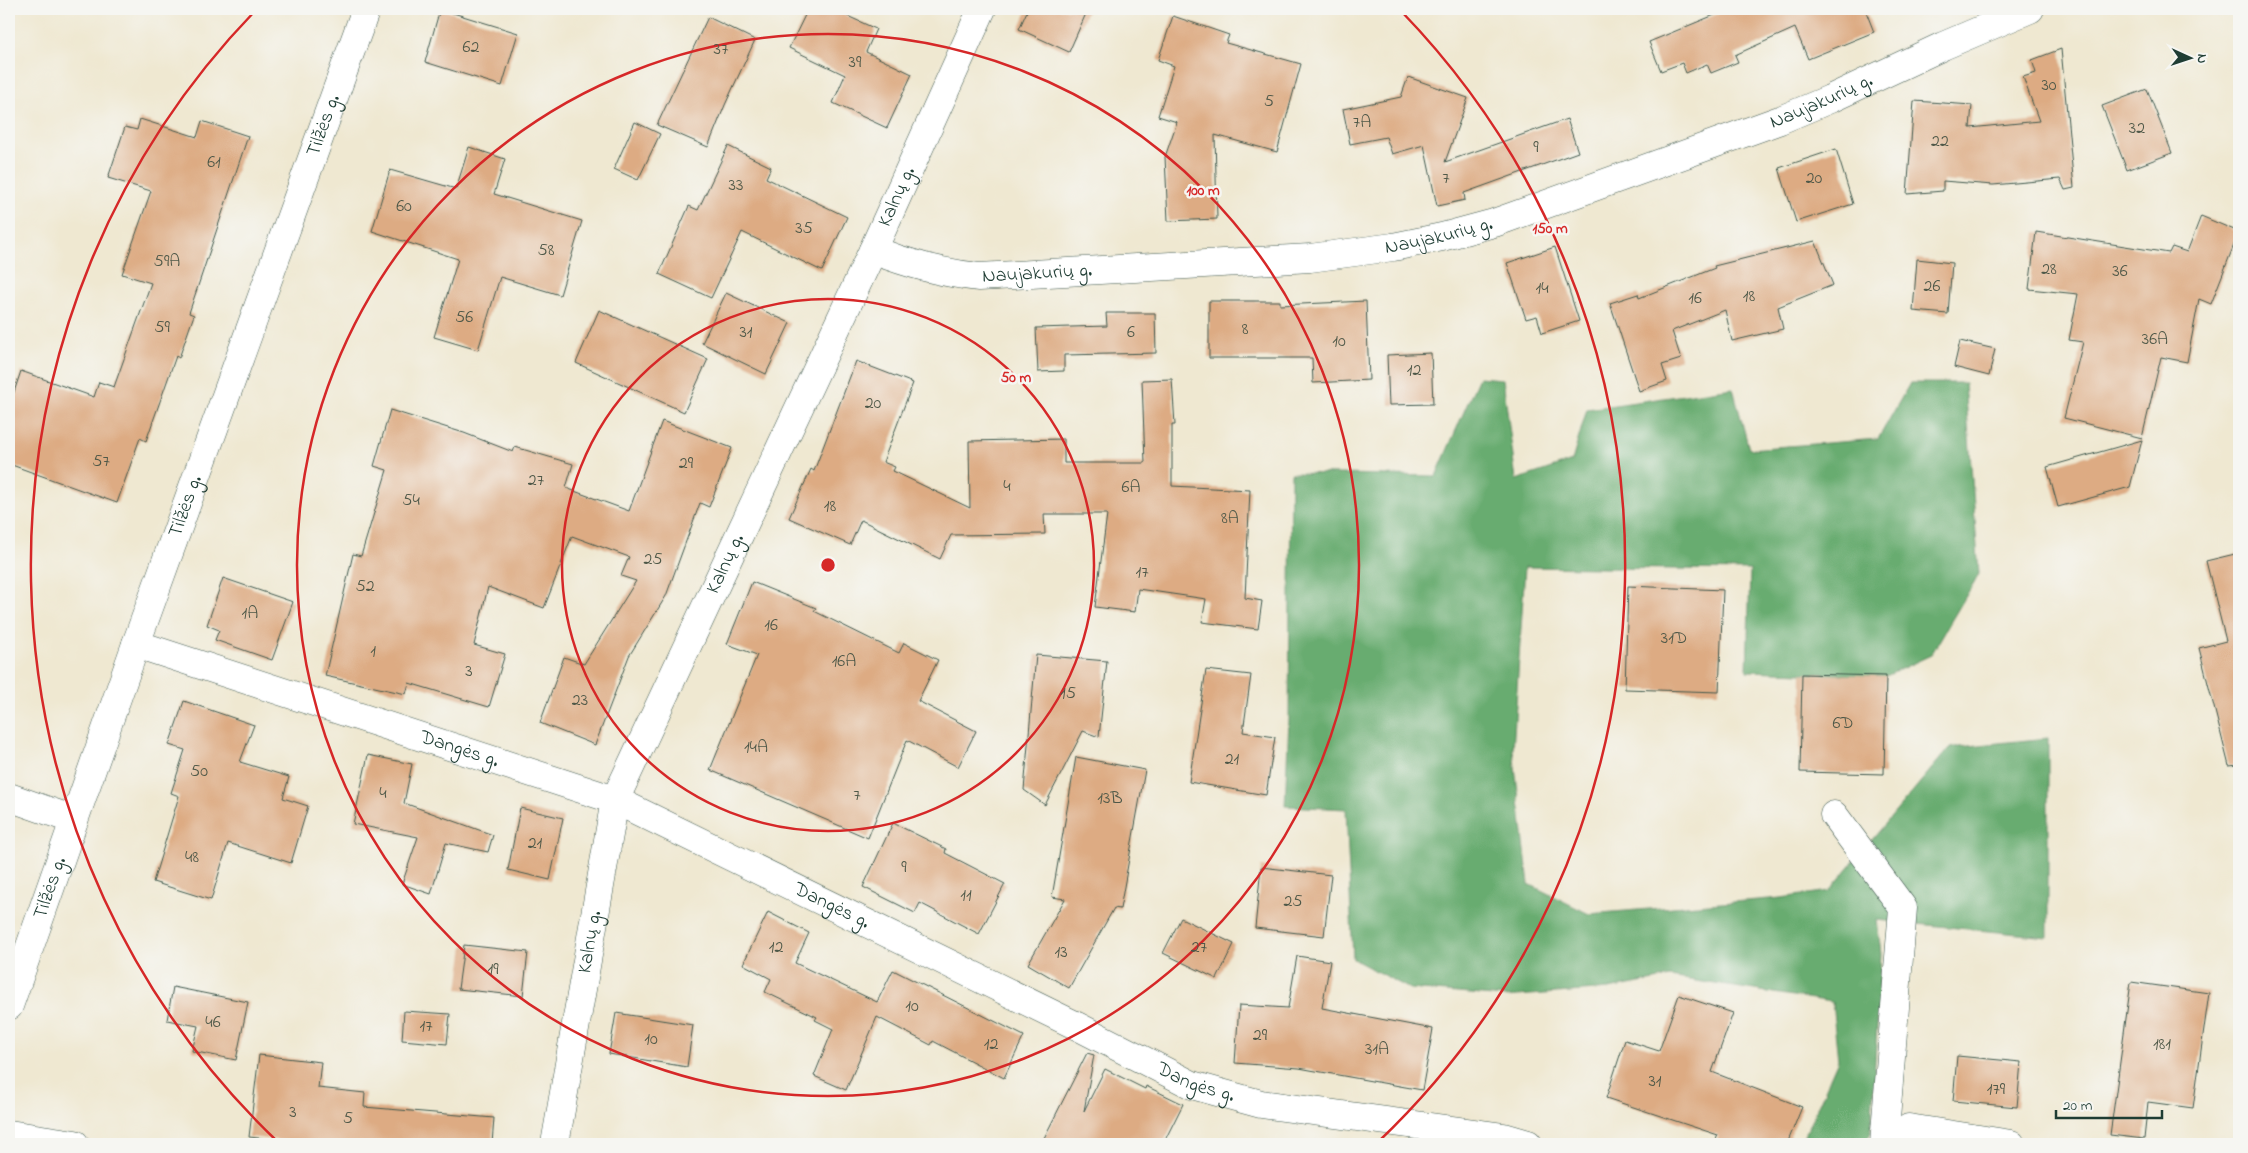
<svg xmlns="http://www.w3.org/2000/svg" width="2248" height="1153" viewBox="0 0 2248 1153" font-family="'Indie Flower',sans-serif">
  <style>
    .forest { fill: #68ac70; stroke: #447452 }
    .building { fill: #ddab83 }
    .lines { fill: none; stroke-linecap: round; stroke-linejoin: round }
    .minor-casing { stroke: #3e574c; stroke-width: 29 }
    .minor { stroke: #fff; stroke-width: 28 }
    .ring { fill: none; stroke: #d62828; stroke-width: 2.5 }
    .labels { text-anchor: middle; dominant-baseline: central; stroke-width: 5; stroke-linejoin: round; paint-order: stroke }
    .number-label { font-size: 18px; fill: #4e5848 }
    .street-label { font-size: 20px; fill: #1f3d34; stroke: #f6f6f2 }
    .centre { fill: #d62828; stroke: #f6f6f2; stroke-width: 2.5 }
    .ring-label { font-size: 15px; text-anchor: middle; font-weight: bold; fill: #d62828; stroke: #f6f6f2; stroke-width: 5; stroke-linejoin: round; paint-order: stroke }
  </style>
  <rect width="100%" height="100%" fill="#f6f6f2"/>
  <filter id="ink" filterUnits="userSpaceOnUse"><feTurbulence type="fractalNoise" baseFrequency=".02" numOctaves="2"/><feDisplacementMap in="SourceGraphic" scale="10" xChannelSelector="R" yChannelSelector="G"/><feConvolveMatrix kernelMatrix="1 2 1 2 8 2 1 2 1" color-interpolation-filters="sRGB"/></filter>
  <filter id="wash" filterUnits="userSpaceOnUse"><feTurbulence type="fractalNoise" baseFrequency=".0096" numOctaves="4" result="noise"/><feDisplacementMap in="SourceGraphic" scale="20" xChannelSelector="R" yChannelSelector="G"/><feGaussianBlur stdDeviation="1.12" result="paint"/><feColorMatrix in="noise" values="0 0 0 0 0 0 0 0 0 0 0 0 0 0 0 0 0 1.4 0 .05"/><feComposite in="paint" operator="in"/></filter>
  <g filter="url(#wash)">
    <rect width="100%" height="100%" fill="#efe8d1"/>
    <polygon class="forest" points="1479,377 1503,379 1516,480 1572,461 1587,409 1733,388 1749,449 1878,439 1910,383 1965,383 1979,574 1931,655 1886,676 1747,671 1750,570 1525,567 1513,750 1529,884 1589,914 1781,898 1829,891 1949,748 2048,738 2048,937 1877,920 1881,954 1871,1134 1863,1144 1801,1144 1838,1060 1832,1002 1670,977 1609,989 1505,997 1410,989 1353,959 1346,809 1285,806 1289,719 1291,473 1436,476"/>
    <g id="blocks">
      <g class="building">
        <polygon points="440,9 518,33 502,86 425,62"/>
        <polygon points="808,9 832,9 876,29 866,52 912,74 887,128 833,103 845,75 789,48"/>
        <polygon points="1028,9 1088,9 1069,52 1019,29"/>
        <polygon points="1729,9 1865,9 1874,32 1808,59 1795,28 1735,55 1738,62 1711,73 1707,64 1686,73 1682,63 1661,71 1649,42"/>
        <polygon points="1173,16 1229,35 1226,43 1301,64 1277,152 1215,135 1217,219 1168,221 1165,157 1177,122 1158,116 1174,66 1158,60"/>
        <polygon points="708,17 755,40 725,105 708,147 657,125"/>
        <polygon points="2061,49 2074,188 2065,190 2060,179 1993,185 1943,181 1943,191 1907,194 1914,101 1972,105 1970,128 2039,121 2023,77 2036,73 2032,60"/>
        <polygon points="1408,77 1468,98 1445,162 1567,119 1578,152 1464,193 1465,200 1437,206 1424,145 1392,154 1386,137 1350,144 1343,109 1401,97"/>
        <polygon points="2147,89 2172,153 2127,170 2102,106"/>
        <polygon points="140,119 197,137 202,121 248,136 189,313 194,315 179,358 176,356 146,441 140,438 117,503 9,464 9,407 21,371 94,397 99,382 114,387 151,283 122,274 151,191 108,178 125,127 137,130"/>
        <polygon points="635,122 660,134 638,180 614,169"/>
        <polygon points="728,146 771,167 766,178 847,217 822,271 742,232 711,298 659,274 689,206 698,210"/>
        <polygon points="469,147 505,159 494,194 582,221 560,295 500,277 478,350 434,337 458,259 372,231 390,170 456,189"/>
        <polygon points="1836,149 1853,204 1796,222 1779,168"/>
        <polygon points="2201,216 2239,232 2211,304 2199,299 2187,362 2161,357 2142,438 2064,418 2083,342 2069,340 2078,294 2029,289 2036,232 2169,253 2172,247 2187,252"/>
        <polygon points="1815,241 1833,285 1778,307 1783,329 1732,341 1725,310 1672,331 1681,359 1662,365 1667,381 1639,391 1610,303 1638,294 1639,298 1715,268 1714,266"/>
        <polygon points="1555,247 1579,321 1542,333 1537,316 1526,319 1507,263"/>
        <polygon points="1917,259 1952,263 1948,314 1913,311"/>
        <polygon points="726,293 790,323 766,374 702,343"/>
        <polygon points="1209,301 1280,301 1280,305 1366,301 1369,380 1313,383 1312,358 1209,358"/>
        <polygon points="599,310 708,359 684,412 576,363"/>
        <polygon points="1106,313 1155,313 1156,353 1064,355 1064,371 1038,372 1036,328 1107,326"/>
        <polygon points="1960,341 1995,349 1989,376 1954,367"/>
        <polygon points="1431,353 1433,404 1389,405 1387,355"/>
        <polygon points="856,361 913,383 883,462 895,467 893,471 970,508 969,441 1064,439 1064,463 1145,463 1142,380 1172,379 1175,425 1172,425 1172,486 1250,490 1245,598 1262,601 1258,629 1202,622 1206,599 1138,589 1135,612 1095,607 1107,514 1044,514 1045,534 951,535 940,559 861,520 850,545 789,518 811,469 814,471"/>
        <polygon points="390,410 464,433 513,452 515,447 573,464 566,488 629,511 662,421 732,448 709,507 700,503 666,596 629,656 595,745 540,723 564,657 584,664 636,581 621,576 629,557 572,536 544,608 488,587 474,645 505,654 489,707 409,683 406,694 325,676 353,554 361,556 387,470 374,466"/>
        <polygon points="2142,440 2130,487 2058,507 2047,467"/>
        <polygon points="2239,553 2239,765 2229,766 2199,648 2226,641 2206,561"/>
        <polygon points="223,578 293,602 272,660 215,640 219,630 207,625"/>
        <polygon points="752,582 816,608 814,611 899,653 904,643 938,660 918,701 976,731 958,767 907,740 868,838 710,770 757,655 727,644"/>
        <polygon points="1628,586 1723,590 1719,692 1625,689"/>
        <polygon points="1036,655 1107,661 1099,737 1083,731 1045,805 1024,790"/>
        <polygon points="1206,670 1251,675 1243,732 1275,737 1266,795 1189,782"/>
        <polygon points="1802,674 1886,676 1884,774 1800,772"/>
        <polygon points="184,701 254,725 240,762 289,777 283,798 308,806 291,863 228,843 211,900 153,882 179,796 171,793 185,750 169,745"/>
        <polygon points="368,755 412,764 404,803 493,835 488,852 446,843 431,894 402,884 418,837 353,824"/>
        <polygon points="1076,757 1145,770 1120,909 1114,908 1069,988 1028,964 1065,899 1052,897"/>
        <polygon points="520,808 563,818 550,880 508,870"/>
        <polygon points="893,823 946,849 945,853 1005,884 979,934 920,903 915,913 863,887"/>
        <polygon points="1261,867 1331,875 1324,936 1255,928"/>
        <polygon points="768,912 809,933 795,963 877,1002 893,970 1024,1036 1004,1078 933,1041 931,1045 877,1017 846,1090 814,1076 833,1029 815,1020 817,1017 765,992 771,979 743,964"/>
        <polygon points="1181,918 1234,944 1217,979 1163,953"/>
        <polygon points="464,945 528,952 523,996 458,989"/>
        <polygon points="1297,956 1330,961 1322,1008 1433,1029 1422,1090 1299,1068 1235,1063 1239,1005 1288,1008"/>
        <polygon points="2131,982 2209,993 2193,1108 2148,1102 2144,1139 2110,1135"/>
        <polygon points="173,987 248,1002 236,1060 192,1051 198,1026 167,1020"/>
        <polygon points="1679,995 1733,1013 1712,1072 1802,1107 1787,1144 1714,1144 1718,1135 1606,1098 1625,1040 1659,1051"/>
        <polygon points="404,1011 450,1014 447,1044 402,1040"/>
        <polygon points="616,1013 693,1025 687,1067 609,1054"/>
        <polygon points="1087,1053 1094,1055 1084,1111 1105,1069 1145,1089 1146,1086 1183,1104 1163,1144 1041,1144"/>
        <polygon points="259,1055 321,1062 318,1088 365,1093 364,1107 494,1118 492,1144 316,1144 249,1137"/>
        <polygon points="1957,1056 2021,1062 2017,1107 1953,1101"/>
      </g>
    </g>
  </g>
  <g filter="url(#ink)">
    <use href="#blocks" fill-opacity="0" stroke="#3e574c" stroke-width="1"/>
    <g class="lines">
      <g class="minor-casing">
        <g id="minor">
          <path id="s1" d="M873,250C908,264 942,273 979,277L1310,258L1393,247L1442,237L1494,223L1780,120L1830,99L1943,46L2030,9"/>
          <path id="s2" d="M136,644L615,800L1077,1026L1192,1085L1261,1104L1504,1137L1528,1144"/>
          <polyline points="9,797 74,820"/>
          <polyline points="1834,815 1903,908 1884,1144"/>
          <path id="s3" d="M9,1006L136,644L366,9"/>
          <polyline points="9,1134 75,1144"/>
          <path id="s4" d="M555,1144L615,800L873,250L982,9"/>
          <polyline points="1893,1144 1909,1128 2011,1144"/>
        </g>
      </g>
      <use href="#minor" class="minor"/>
    </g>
  </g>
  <g class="ring">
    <circle cx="828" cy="565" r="266"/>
    <circle cx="828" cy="565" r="531"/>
    <path d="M279 1143A797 797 0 0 1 255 11M1401 11A797 797 0 0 1 1377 1143"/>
  </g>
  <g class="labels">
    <g class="number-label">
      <text x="471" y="48">62</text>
      <text x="721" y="50">37</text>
      <text x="855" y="63">39</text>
      <text x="2049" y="86">30</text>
      <text x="1269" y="102">5</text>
      <text x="1362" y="123">7A</text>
      <text x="2137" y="129">32</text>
      <text x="1940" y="142">22</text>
      <text x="1536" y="148">9</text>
      <text x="214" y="163">61</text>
      <text x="1446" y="179">7</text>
      <text x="1814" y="179">20</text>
      <text x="736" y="186">33</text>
      <text x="404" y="207">60</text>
      <text x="804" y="229">35</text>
      <text x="546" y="251">58</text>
      <text x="167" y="262">59A</text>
      <text x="2049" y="270">28</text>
      <text x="2120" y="272">36</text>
      <text x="1932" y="287">26</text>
      <text x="1542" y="289">14</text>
      <text x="1749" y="297">18</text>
      <text x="1695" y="299">16</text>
      <text x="464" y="318">56</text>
      <text x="162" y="328">59</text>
      <text x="1245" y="330">8</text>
      <text x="746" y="333">31</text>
      <text x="1131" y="333">6</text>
      <text x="2155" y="340">36A</text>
      <text x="1339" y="342">10</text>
      <text x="1414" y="371">12</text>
      <text x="873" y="404">20</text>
      <text x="101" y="462">57</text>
      <text x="686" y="464">29</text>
      <text x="536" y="481">27</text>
      <text x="1007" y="487">4</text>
      <text x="1131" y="488">6A</text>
      <text x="411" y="501">54</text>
      <text x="830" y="507">18</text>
      <text x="1230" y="519">8A</text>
      <text x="653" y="560">25</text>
      <text x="1142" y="573">17</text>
      <text x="365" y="587">52</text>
      <text x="250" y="614">1A</text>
      <text x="771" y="626">16</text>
      <text x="1674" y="639">31D</text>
      <text x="373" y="652">1</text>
      <text x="844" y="662">16A</text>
      <text x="469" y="672">3</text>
      <text x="1068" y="694">15</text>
      <text x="580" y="701">23</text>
      <text x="1843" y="724">6D</text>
      <text x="756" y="748">14A</text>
      <text x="1232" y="760">21</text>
      <text x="199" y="772">50</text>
      <text x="383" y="794">4</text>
      <text x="857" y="796">7</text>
      <text x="1110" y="799">13B</text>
      <text x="535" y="844">21</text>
      <text x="192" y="858">48</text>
      <text x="904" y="868">9</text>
      <text x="966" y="896">11</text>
      <text x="1293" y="902">25</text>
      <text x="776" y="948">12</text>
      <text x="1199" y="948">27</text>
      <text x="1061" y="953">13</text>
      <text x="493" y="970">19</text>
      <text x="912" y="1007">10</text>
      <text x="213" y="1023">46</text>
      <text x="426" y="1027">17</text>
      <text x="1260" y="1036">29</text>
      <text x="651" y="1040">10</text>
      <text x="991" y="1045">12</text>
      <text x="2162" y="1045">181</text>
      <text x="1377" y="1050">31A</text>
      <text x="1655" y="1082">31</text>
      <text x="1996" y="1090">179</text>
      <text x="293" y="1113">3</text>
      <text x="348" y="1119">5</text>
    </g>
    <g class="street-label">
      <text stroke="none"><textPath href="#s1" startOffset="978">Naujakurių g.</textPath></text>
      <text stroke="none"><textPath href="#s3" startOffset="935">Tilžės g.</textPath></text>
      <text stroke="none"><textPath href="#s4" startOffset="1015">Kalnų g.</textPath></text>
      <text stroke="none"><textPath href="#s1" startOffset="572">Naujakurių g.</textPath></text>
      <text stroke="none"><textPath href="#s1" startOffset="168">Naujakurių g.</textPath></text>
      <text stroke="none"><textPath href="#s3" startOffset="530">Tilžės g.</textPath></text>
      <text stroke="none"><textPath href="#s4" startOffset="610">Kalnų g.</textPath></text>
      <text stroke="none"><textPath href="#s2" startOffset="340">Dangės g.</textPath></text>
      <text stroke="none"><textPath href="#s3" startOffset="125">Tilžės g.</textPath></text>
      <text stroke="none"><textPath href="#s2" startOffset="745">Dangės g.</textPath></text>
      <text stroke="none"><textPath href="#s4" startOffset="205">Kalnų g.</textPath></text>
      <text stroke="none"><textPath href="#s2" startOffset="1150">Dangės g.</textPath></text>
    </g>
  </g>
  <circle cx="828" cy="565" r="8" class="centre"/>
  <g class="ring-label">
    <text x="1203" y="195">100 m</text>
    <text x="1550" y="233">150 m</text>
    <text x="1016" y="382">50 m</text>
  </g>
  <rect width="2248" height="1153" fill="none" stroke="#f6f6f2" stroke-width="30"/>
  <g transform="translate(2190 58) rotate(93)" stroke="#f6f6f2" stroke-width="4" paint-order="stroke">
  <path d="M0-4L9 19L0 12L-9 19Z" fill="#1f3d34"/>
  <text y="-8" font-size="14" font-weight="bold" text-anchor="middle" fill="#1f3d34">N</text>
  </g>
  <path d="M2056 1110v8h106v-8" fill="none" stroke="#1f3d34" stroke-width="2.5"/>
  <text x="2063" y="1110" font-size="15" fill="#1f3d34" stroke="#f6f6f2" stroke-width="4" paint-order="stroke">20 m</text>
</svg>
